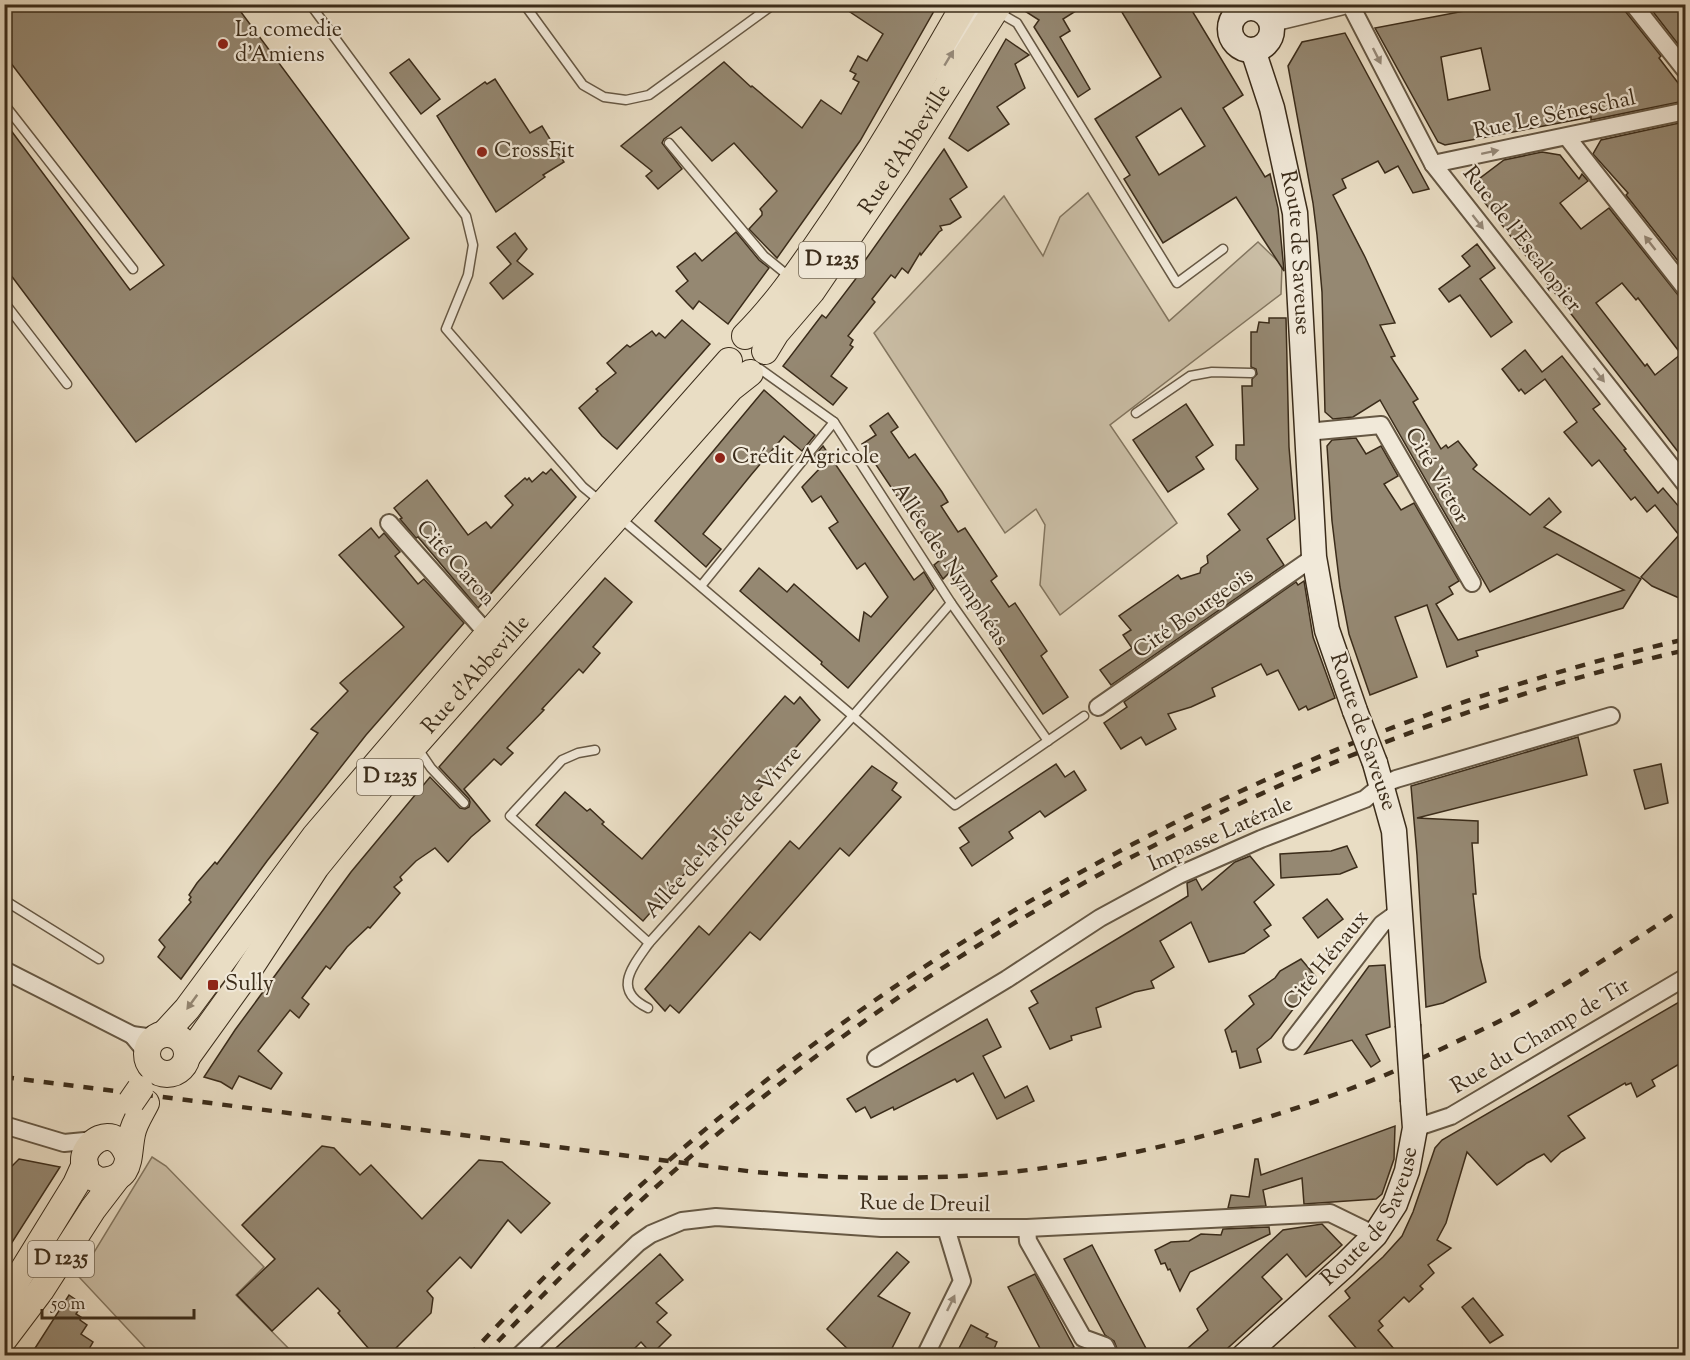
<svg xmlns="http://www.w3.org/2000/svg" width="1690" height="1360" viewBox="0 0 1690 1360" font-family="'Sorts Mill Goudy',serif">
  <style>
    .green { fill: #cbbfa7; stroke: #837660; stroke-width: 1.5 }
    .building { fill: #958872; stroke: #3b2c1a; stroke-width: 1.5; fill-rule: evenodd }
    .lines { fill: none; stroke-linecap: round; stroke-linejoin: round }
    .service-casing { stroke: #665844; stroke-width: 11 }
    .minor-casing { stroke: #665844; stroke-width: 20 }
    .tertiary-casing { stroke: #665844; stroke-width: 24 }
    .secondary-casing { stroke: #3b2c1a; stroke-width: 27 }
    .primary-casing { stroke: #3b2c1a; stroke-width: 28 }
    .service { stroke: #f1e9d9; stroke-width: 8 }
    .minor { stroke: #f1e9d9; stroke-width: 16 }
    .tertiary { stroke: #f1e9d9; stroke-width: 21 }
    .secondary { stroke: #f1e9d9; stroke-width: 24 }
    .primary { stroke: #e9ddc4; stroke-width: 26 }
    .rail { stroke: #3b2c1a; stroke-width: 4.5; stroke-dasharray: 10 10; stroke-linecap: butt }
    .secondary-bridge-casing { stroke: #3b2c1a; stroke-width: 27; stroke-linecap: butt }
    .primary-bridge-casing { stroke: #3b2c1a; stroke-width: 28; stroke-linecap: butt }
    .secondary-bridge { stroke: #f1e9d9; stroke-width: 24 }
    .primary-bridge { stroke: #e9ddc4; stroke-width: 26 }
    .oneway { fill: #968a7a }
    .oneway2 { fill: #92846f }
    .poi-dot { fill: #8f2418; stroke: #f1e9d9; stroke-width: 2 }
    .labels { text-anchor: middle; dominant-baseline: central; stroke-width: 4.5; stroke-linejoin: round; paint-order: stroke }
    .shield { fill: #f1e9d9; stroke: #726553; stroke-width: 1.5 }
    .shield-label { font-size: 21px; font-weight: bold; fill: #3b2c1a }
    .poi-label { font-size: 22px; fill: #3b2c1a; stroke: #f1e9d9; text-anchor: start }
    .street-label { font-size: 22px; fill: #3b2c1a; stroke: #f1e9d9 }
  </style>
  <rect width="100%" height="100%" fill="#e9ddc4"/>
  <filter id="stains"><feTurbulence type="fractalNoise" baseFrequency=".00333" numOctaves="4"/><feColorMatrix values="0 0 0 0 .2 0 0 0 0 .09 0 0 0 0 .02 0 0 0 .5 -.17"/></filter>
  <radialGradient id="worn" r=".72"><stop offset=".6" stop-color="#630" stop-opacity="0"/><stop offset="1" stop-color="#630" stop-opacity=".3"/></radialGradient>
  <g class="green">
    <polygon points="1088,193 1169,321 1258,242 1282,265 1281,294 1110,425 1177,523 1060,615 1040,585 1045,525 1036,509 1005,533 874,333 1004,196 1043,256 1060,217"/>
    <polygon points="152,1157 166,1166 264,1267 236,1295 295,1355 152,1355 79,1277"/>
  </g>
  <g class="building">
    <polygon points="15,4 235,4 409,238 136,442 4,266 4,121 130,290 164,265 4,54 4,13"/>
    <polygon points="838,4 938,4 860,141 777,258 749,229 762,215 762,212 760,209 777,191 734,143 712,161 681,127 664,139 662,143 682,169 658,189 646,176 652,171 621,146 724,62 751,87 752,86 802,128 821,100 841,114 859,82 853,79 856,74 850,71 858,56 867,61 883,34"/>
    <polygon points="1014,4 1087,4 1063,19 1070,31 1060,37 1090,89 1078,97 1034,27 1039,20"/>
    <path d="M1117,4H1188L1243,95L1223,108L1265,177L1270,174L1278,208L1284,271L1236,197L1163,243L1124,179L1130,175L1095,119L1161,77ZM1181,108L1205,146L1159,175L1136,137Z"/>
    <path d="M1501,4H1623L1625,11L1661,56L1659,58L1685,92L1684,101L1591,120V117L1445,145L1438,142L1375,28ZM1481,48L1490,90L1448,100L1441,57Z"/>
    <polygon points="1647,4 1677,4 1678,8 1686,6 1686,39 1678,44"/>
    <polygon points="1345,33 1429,189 1413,193 1398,166 1385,173 1378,161 1342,179 1346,188 1333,195 1365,257 1395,323 1380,325 1395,356 1391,357 1418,399 1413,402 1441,449 1446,445 1448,448 1458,441 1477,465 1473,469 1530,515 1549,498 1561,512 1544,527 1641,579 1623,608 1476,651 1478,656 1447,667 1427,605 1395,617 1417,677 1370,695 1349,634 1340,587 1332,521 1327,446 1332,440 1356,438 1366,454 1381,446 1398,476 1384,484 1401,510 1414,503 1459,581 1449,587 1453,594 1436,604 1458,640 1624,590 1557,554 1490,592 1380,400 1353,417 1333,419 1325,412 1322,292 1317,235 1313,203 1288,66 1302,42"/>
    <polygon points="1006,39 1029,55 1015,64 1025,88 997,107 1009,124 968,151 949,138"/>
    <polygon points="409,59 440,99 421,114 390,73"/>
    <polygon points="495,79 530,133 542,126 564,162 543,175 545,177 496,212 437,116 485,82 487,84"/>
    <polygon points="1684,122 1683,129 1686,128 1686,211 1679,217 1686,224 1686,271 1626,195 1628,193 1593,154 1601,140"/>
    <polygon points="944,149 967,187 950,199 961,217 950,224 940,226 942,230 939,232 921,255 920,253 908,273 902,268 895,278 891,275 872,299 875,302 848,336 853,340 850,345 853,347 831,376 847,388 833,405 783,366 822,315 826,318 864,268 861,266"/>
    <path d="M1542,152L1560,155L1579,179L1582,174L1588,181L1560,203L1581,229L1609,208L1678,295L1686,299V462L1471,185L1504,160ZM1622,283L1636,300L1638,298L1681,354L1655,375L1647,364L1645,366L1596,303Z"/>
    <polygon points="736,232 759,260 769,268 728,324 699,301 693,309 687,303 676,291 688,281 677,267 695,253 702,261"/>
    <polygon points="515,233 527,249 517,261 533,274 503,299 490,283 511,264 497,247"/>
    <polygon points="1477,244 1495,268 1480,279 1512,322 1491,337 1460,295 1449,302 1439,289 1470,266 1462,256"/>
    <polygon points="1269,318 1286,318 1289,447 1295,519 1267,539 1284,565 1111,685 1100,670 1132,648 1123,635 1131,630 1119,616 1178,575 1181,579 1200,573 1201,568 1208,563 1207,556 1240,530 1228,514 1258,489 1236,459 1236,445 1244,445 1242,386 1252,386 1252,379 1257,374 1256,369 1251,367 1251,332 1257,332 1259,322 1269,323"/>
    <polygon points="682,320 710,344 617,449 602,436 579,408 598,391 596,389 616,373 607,363 627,345 630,347 652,331 656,336 659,333 665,338"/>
    <polygon points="1525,350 1542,372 1562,356 1600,404 1593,409 1626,449 1624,450 1658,493 1663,488 1686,515 1686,601 1652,586 1641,577 1679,535 1655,505 1647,512 1635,497 1631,500 1599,460 1592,466 1564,432 1577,422 1545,379 1525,394 1521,389 1519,391 1502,369"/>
    <polygon points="764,390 815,435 802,451 784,436 751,475 703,534 721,549 706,567 655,521"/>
    <polygon points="1186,404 1213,445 1196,457 1204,469 1168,492 1133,440"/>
    <polygon points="888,413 898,427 891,432 909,458 915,454 942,492 948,502 941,506 958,532 965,528 997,576 991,581 1009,607 1015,603 1047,651 1041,656 1068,697 1043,714 949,573 943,579 934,565 940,560 862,444 876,435 870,426"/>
    <polygon points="823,446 914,580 924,572 934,589 848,688 821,664 822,662 740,591 759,568 787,592 794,584 859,641 864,612 871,617 888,597 865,563 857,569 838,541 829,528 838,522 821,496 812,502 802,487 821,467 812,459"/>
    <polygon points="551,469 576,497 478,608 418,537 416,538 400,519 402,518 394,508 427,480 468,535 486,522 491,528 513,505 505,496 525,478 527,480 529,478 532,482 543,472 546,474"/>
    <polygon points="371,528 379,538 384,533 400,552 395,556 418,584 424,579 464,623 366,735 267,861 181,979 158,957 165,947 159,940 191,902 189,900 191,897 189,895 197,883 215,862 217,864 318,733 311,729 348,691 340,683 404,627 339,555"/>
    <polygon points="605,578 632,602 593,647 600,653 583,673 579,669 542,709 544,710 507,748 513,753 501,765 494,759 464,789 490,821 471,837 448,862 435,848 416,861 400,877 402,880 394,887 400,893 370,928 368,927 347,947 330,969 326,966 302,998 309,1004 299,1018 290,1010 258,1051 282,1073 271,1089 239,1076 232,1089 221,1082 204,1077 235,1030 351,872 430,777 460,808 465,809 469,807 470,802 469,799 439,767"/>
    <polygon points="1304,581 1313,637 1335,698 1308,710 1306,706 1299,710 1278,670 1267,675 1261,664 1212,688 1215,696 1191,707 1168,714 1176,729 1146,745 1141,737 1121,749 1104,723 1127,707 1124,702 1296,582 1298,585"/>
    <polygon points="785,696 794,704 800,697 820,720 643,921 536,825 565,792 587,811 590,809 604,822 602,824 642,859"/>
    <polygon points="1578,737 1587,775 1417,818 1478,821 1478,843 1472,843 1476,894 1473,894 1480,957 1486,982 1443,1003 1426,1007 1417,855 1411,786"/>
    <polygon points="1056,764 1065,777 1074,771 1086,790 1045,817 1040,811 1009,832 1013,838 972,866 960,848 969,842 959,828"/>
    <polygon points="1661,764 1668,803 1645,809 1634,770"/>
    <polygon points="872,766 897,783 892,790 901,797 849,856 840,848 760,940 750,932 679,1013 670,1005 665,1011 645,989 699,926 709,935 790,841 799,849"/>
    <polygon points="1347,846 1357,867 1340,874 1281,878 1280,854 1331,851"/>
    <polygon points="1250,856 1274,885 1254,902 1271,925 1264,930 1269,936 1244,953 1209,962 1191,922 1160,941 1174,967 1151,981 1154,988 1135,992 1096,1008 1101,1027 1071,1036 1072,1040 1050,1049 1029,1008 1038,1003 1031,991 1188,896 1187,883 1196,879 1202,890 1235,862"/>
    <polygon points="1327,899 1343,919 1318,938 1303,918"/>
    <polygon points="1301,959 1317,978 1271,1038 1257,1049 1261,1062 1240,1068 1236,1051 1232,1052 1225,1030 1254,1004 1249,996 1275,978 1280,971"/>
    <polygon points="1385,965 1390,1027 1366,1035 1380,1061 1371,1067 1352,1040 1305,1054 1369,966"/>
    <polygon points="1686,998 1686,1060 1652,1080 1655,1086 1637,1097 1631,1083 1626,1085 1625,1083 1568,1116 1585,1138 1561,1152 1551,1162 1544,1154 1527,1163 1497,1185 1467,1152 1446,1223 1437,1240 1451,1248 1428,1265 1434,1273 1420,1286 1423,1289 1409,1302 1404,1297 1379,1321 1383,1326 1378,1330 1400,1356 1363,1356 1329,1316 1350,1298 1345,1291 1383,1257 1402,1236 1413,1212 1435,1148 1442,1140"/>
    <polygon points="987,1019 1001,1047 983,1056 1005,1098 1027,1086 1034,1101 997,1119 973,1073 957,1082 955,1079 894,1110 893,1107 871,1118 865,1107 856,1112 847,1099"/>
    <polygon points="1395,1126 1394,1159 1382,1194 1376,1199 1304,1204 1302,1178 1263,1190 1266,1206 1228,1208 1231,1195 1249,1197 1255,1159 1258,1159 1261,1175"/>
    <polygon points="322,1146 334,1148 360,1175 371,1165 422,1219 479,1160 502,1162 550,1203 521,1233 508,1220 471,1268 460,1257 427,1291 433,1298 431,1313 388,1356 375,1356 338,1313 340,1311 318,1288 272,1331 237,1295 275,1259 242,1225"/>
    <polygon points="19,1159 60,1167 4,1255 4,1174"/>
    <polygon points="1322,1224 1342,1245 1306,1277 1287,1254 1262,1277 1282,1299 1219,1356 1179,1356 1208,1330 1197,1309 1283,1230"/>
    <polygon points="1269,1227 1270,1234 1190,1272 1180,1291 1170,1269 1168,1270 1165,1263 1161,1264 1155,1250 1171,1242 1189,1241 1201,1234 1221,1235 1223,1229"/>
    <polygon points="1092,1245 1120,1299 1150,1356 1120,1356 1114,1341 1105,1335 1064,1259"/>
    <polygon points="897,1252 909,1262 878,1296 910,1313 888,1356 855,1356 827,1329"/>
    <polygon points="660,1254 683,1280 656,1303 667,1313 657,1322 671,1335 652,1354 641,1342 627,1356 547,1356"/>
    <polygon points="1035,1274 1074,1347 1057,1356 1044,1356 1008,1287"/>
    <polygon points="69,1295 82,1304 76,1314 81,1317 80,1320 87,1325 81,1334 93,1342 85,1356 30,1356"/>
    <polygon points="1473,1298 1503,1335 1490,1343 1462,1307"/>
    <polygon points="971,1325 988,1334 986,1337 997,1342 991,1356 955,1356"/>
  </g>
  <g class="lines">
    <g class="service-casing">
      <g id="service">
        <polyline points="310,4 466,216 473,245 468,275 446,329 583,487 600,501"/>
        <polyline points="524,4 583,85 604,97 626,100 649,95 774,4"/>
        <polyline points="998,12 1017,23 1177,283 1223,249"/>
        <polyline points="939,75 981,4"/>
        <polyline points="4,104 133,269"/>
        <polyline points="669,143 764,256 791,278"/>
        <polyline points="4,302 67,384"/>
        <polyline points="760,369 834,422 951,603 1048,741"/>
        <polyline points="1136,413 1190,376 1212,372 1251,373"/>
        <polyline points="619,517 853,716 955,805 1084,716"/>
        <polyline points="701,586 834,422"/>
        <polyline points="416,746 431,768 464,803"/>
        <polyline points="595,750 578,753 562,760 510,816 649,943 853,716 951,603"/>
        <polyline points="4,900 99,959"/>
        <path d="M648,1008C611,990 633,966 649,943"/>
      </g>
    </g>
    <g class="minor-casing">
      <g id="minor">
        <polyline points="1350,4 1433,164 1686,485"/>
        <polyline points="1633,4 1686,71"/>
        <polyline points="1567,137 1686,289"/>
        <polyline points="1433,164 1686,111"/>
        <polyline points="1307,432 1381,425 1472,583"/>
        <polyline points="389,523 494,641"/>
        <polyline points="1098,707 1314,557"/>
        <polyline points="4,970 132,1035 154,1038"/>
        <polyline points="132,1035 146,1052"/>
        <polyline points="1292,1041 1382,924 1400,911"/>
        <polyline points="876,1058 1007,979 1100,918 1179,875 1261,839 1365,799 1382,785 1396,779 1611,716"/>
        <polyline points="4,1125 64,1143 95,1140"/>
        <polyline points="1415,1128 1451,1116 1686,977"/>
        <polyline points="1027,1228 1028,1241 1083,1338 1105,1346 1110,1356"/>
        <polyline points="519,1356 638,1243 651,1234 682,1221 716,1217 881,1228 1027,1228 1330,1213 1375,1235"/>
        <polyline points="925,1356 962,1281 946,1228"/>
      </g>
    </g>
    <g class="tertiary-casing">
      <polyline id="tertiary" points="1270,21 1341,4"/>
    </g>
    <g class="secondary-casing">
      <g id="secondary">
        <circle cx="1251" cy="29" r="21"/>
        <path id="s1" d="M1253,50L1272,108L1295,213L1314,557L1327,630L1355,711"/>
        <polyline points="1375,763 1394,831 1408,1025"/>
        <path id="s2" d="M1244,1356L1345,1265L1375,1235L1395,1204L1407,1171L1415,1128L1413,1101"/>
      </g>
    </g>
    <g class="primary-casing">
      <g id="primary">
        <path d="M745,336C774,307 798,273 821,239C874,163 919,84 965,4"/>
        <path id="s3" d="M765,351L776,333L812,291L896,167L999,4"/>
        <circle cx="167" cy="1054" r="20"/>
        <polyline points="164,1034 187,1009 315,836 488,634 729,361"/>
        <path id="s4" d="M187,1057L241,982L316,867L415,745L731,388L750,373"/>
        <path d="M128,1156C110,1107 57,1166 101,1181C133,1179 127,1158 132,1134C134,1123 141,1113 146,1103"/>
        <polyline points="4,1301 76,1184 85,1164"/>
        <polyline points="4,1339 41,1290 93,1209 116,1179"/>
      </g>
    </g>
    <use href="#service" class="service"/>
    <use href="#minor" class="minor"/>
    <use href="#tertiary" class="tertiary"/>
    <use href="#secondary" class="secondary"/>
    <use href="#primary" class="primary"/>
    <g class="rail">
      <path d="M4,1077L755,1172C829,1178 903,1180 978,1175C1112,1165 1253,1128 1378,1078C1398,1070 1417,1060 1437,1051C1468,1036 1500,1022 1530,1005C1583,974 1635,940 1686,906"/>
      <path d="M469,1356C529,1291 592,1228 659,1169C951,913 1306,726 1686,639"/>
      <path d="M484,1356C559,1277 637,1200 721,1131C1000,900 1332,732 1686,650"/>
    </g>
    <g class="secondary-bridge-casing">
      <g id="secondary-bridge">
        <polyline points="1355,711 1375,763"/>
        <polyline points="1408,1025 1413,1101"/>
      </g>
    </g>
    <g class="primary-bridge-casing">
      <polyline id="primary-bridge" points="131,1102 140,1089"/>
    </g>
    <use href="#secondary-bridge" class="secondary-bridge"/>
    <use href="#primary-bridge" class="primary-bridge"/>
  </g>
  <defs><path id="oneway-solid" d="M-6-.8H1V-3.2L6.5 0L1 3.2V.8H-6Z" transform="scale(1.5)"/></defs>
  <g class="oneway">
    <use href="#oneway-solid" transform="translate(1377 56) rotate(63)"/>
    <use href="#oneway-solid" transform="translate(949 58) rotate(-59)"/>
    <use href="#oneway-solid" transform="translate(1490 152) rotate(-12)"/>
    <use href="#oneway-solid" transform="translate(1478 222) rotate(52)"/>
    <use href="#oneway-solid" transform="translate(1650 243) rotate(-128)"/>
    <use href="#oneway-solid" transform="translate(1599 375) rotate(52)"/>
    <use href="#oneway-solid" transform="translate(951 1303) rotate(-64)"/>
  </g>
  <use class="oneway2" href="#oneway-solid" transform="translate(192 1002) rotate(126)"/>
  <g class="poi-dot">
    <circle cx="223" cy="44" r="6"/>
    <circle cx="482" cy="152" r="6"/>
    <circle cx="720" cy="458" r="6"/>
    <rect x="207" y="979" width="12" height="12" rx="3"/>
  </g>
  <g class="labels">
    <g class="shield">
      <rect x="799" y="242" width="66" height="36" rx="4.5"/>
      <rect x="357" y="759" width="66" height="36" rx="4.5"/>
      <rect x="28" y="1241" width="66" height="36" rx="4.5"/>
    </g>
    <g class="shield-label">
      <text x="832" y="260">D 1235</text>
      <text x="390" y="777">D 1235</text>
      <text x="61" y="1259">D 1235</text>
    </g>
    <g class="poi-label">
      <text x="235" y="31">La comedie<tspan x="235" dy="25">d'Amiens</tspan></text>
      <text x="494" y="152">CrossFit</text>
      <text x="732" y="458">Crédit Agricole</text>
      <text x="225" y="985">Sully</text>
    </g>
    <g class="street-label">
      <text transform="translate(1555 116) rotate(-12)">Rue Le Séneschal</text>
      <text stroke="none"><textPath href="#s3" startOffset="246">Rue d'Abbeville</textPath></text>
      <text transform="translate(1521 240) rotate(52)">Rue de l'Escalopier</text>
      <text stroke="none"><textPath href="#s1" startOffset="208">Route de Saveuse</textPath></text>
      <text transform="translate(1436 476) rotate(60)">Cité Victor</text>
      <text transform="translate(455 564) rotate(48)">Cité Caron</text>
      <text transform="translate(949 565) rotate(56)">Allée des Nymphéas</text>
      <text transform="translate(1194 614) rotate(-35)">Cité Bourgeois</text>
      <text stroke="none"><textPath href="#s4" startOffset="480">Rue d'Abbeville</textPath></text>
      <text transform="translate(1362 732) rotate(71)">Route de Saveuse</text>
      <text transform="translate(724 833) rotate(-48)">Allée de la Joie de Vivre</text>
      <text transform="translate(1221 835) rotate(-24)">Impasse Latérale</text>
      <text transform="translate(1327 961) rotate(-51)">Cité Hénaux</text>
      <text transform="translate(1541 1037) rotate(-31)">Rue du Champ de Tir</text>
      <text transform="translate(925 1205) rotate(1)">Rue de Dreuil</text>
      <text stroke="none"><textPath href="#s2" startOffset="192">Route de Saveuse</textPath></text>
    </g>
  </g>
  <rect width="1690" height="1360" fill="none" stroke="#e9ddc4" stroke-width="24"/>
  <rect x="6" y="6" width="1678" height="1348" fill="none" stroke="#3b2c1a" stroke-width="3"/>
  <rect x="12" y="12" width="1666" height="1336" fill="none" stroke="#3b2c1a" stroke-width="1.5"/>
  <path d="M42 1309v9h152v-9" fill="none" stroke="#3b2c1a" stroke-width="3"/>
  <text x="51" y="1309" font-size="18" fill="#3b2c1a" stroke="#f1e9d9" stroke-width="4.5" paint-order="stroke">50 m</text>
  <rect width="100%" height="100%" filter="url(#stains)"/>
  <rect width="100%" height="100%" fill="url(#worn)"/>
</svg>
